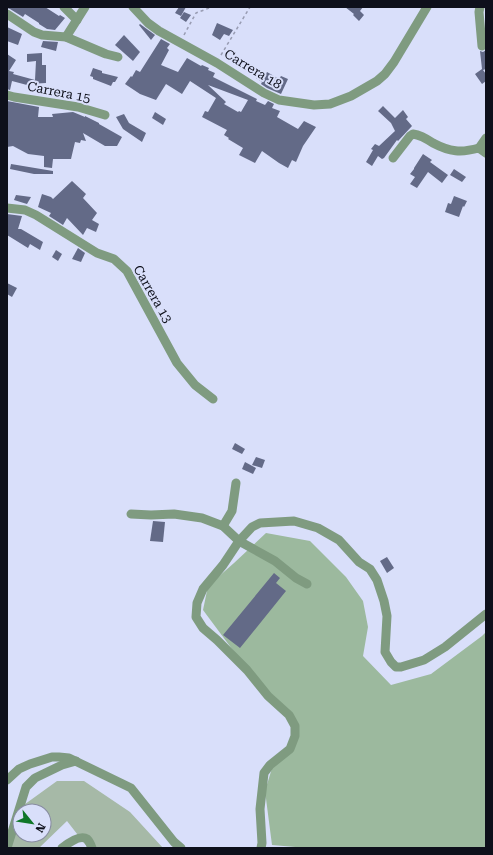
<svg xmlns="http://www.w3.org/2000/svg" width="493" height="855" viewBox="0 0 493 855" font-family="'Roboto Serif',serif">
  <style>
    .green { fill: #a6b9a7; fill-rule: evenodd }
    .forest { fill: #9cb99e }
    .building { fill: #636a87; fill-rule: evenodd }
    .lines { fill: none; stroke-linecap: round; stroke-linejoin: round }
    .path { stroke: #989cb2; stroke-width: 1.5; stroke-dasharray: 3 3; stroke-linecap: butt }
    .minor { stroke: #7f9b80; stroke-width: 9 }
    .labels { text-anchor: middle; dominant-baseline: central; stroke-width: 4; stroke-linejoin: round; paint-order: stroke }
    .street-label { font-size: 13px; fill: #0e101b; stroke: #d9dffa }
  </style>
  <rect width="100%" height="100%" fill="#d9dffa"/>
  <path class="green" d="M57,781H84L130,812L163,848H88L67,821L39,848H9L21,807ZM20,811H44V835H20Z"/>
  <polygon class="forest" points="266,533 310,541 346,577 363,601 368,627 363,656 391,685 431,674 482,636 486,632 486,848 307,848 272,845 265,791 273,765 298,737 289,710 260,684 232,649 203,610 208,586 234,563"/>
  <g class="building">
    <polygon points="7,7 45,7 59,16 60,15 65,18 55,30 47,29 39,24 39,23 25,14 23,17 10,9 7,8"/>
    <polygon points="179,7 186,7 181,16 175,13"/>
    <polygon points="345,7 363,7 360,11 364,15 359,21 353,15 354,14"/>
    <polygon points="184,12 191,15 186,22 180,18"/>
    <polygon points="217,23 233,30 229,36 224,34 220,40 212,35"/>
    <polygon points="140,24 155,35 151,40 139,25"/>
    <polygon points="7,27 22,34 18,45 7,41"/>
    <polygon points="124,35 140,52 133,61 115,45"/>
    <path d="M161,39L170,44L167,48L169,50L161,65L178,72L187,58L201,66L202,65L209,68L208,70L215,73L213,77L257,99L256,101L265,105L268,101L274,104L272,108L280,111L277,117L298,129L304,121L316,127L303,146L296,162L292,160L288,168L279,163L262,151L255,163L239,155L243,148L228,139L229,138L224,135L227,130L202,117L205,111L208,112L216,98L190,81L182,94L166,84L156,100L140,94L125,84L131,76L132,77L136,70L140,72ZM208,85L248,100L241,112L239,111L238,112L224,104L226,102Z"/>
    <polygon points="43,41 58,42 56,51 41,47"/>
    <polygon points="486,50 486,69 483,70 486,74 486,81 482,84 475,74 482,69 480,51 483,52"/>
    <polygon points="42,53 42,65 46,65 46,83 28,84 27,85 12,81 10,90 7,89 7,54 16,60 9,71 14,72 13,74 35,80 36,61 27,62 27,54"/>
    <polygon points="93,68 102,71 102,73 118,77 115,82 113,82 111,86 93,79 93,77 90,76"/>
    <polygon points="260,71 266,74 267,72 279,79 281,76 288,79 281,94 267,88 261,84 262,82 256,78"/>
    <polygon points="7,101 39,107 38,117 53,117 52,114 73,112 85,117 85,116 99,123 99,124 122,137 117,146 105,146 83,133 86,141 81,140 80,143 75,142 71,159 53,159 52,168 44,167 44,156 28,154 13,146 7,147"/>
    <polygon points="383,106 395,118 403,110 408,117 406,119 412,126 398,141 397,140 384,158 382,159 378,156 372,166 366,162 373,150 371,149 375,144 379,146 395,131 391,123 378,111"/>
    <polygon points="155,112 166,119 163,125 152,118"/>
    <polygon points="124,114 129,123 146,133 142,142 123,129 116,117"/>
    <polygon points="423,154 432,160 430,162 448,175 442,183 428,172 417,188 410,184 415,177 410,174 414,169 414,168"/>
    <polygon points="11,164 53,171 53,174 34,174 10,169"/>
    <polygon points="454,169 466,177 462,182 450,175"/>
    <polygon points="72,181 86,194 83,198 97,213 92,220 99,224 96,232 87,228 83,235 67,218 63,225 49,216 51,213 38,207 42,194 51,197 53,199"/>
    <polygon points="16,195 31,197 27,204 14,200"/>
    <polygon points="454,196 467,201 464,207 463,206 459,217 445,212 448,203 451,204"/>
    <polygon points="7,214 22,216 18,229 21,229 43,242 40,250 30,244 28,248 7,235"/>
    <polygon points="78,248 85,253 81,262 72,259"/>
    <polygon points="56,250 62,254 58,261 52,257"/>
    <polygon points="7,283 17,288 12,297 7,294"/>
    <polygon points="235,443 245,449 242,454 232,449"/>
    <polygon points="256,457 265,460 262,468 252,465"/>
    <polygon points="245,462 256,468 253,474 242,469"/>
    <polygon points="153,521 165,522 163,542 150,541"/>
    <polygon points="387,557 394,568 387,573 380,561"/>
    <polygon points="274,573 280,578 276,583 286,591 240,648 223,635"/>
  </g>
  <g class="lines">
    <g class="path">
      <polyline points="184,35 196,13 212,7"/>
      <polyline points="221,55 250,7"/>
    </g>
    <g class="minor">
      <polyline points="64,7 77,20"/>
      <polyline points="133,7 148,23 159,31 217,63 264,93 279,100 314,105 330,104 351,96 377,81 385,74 394,62 427,7"/>
      <polyline points="480,7 479,12 482,46"/>
      <polyline points="7,14 34,32 42,35 66,37 106,54 118,57"/>
      <polyline points="66,37 85,7"/>
      <polyline points="7,95 14,97 78,107 105,115"/>
      <polyline points="479,148 486,138"/>
      <path d="M393,158L410,136L413,134C420,135 427,139 433,143C450,152 461,153 479,148L486,153"/>
      <polyline points="7,208 25,210 36,215 97,253 114,259 127,271 177,363 195,385 213,399"/>
      <polyline points="131,514 151,515 174,514 202,518 223,526 239,541 275,561 296,578 307,584"/>
      <polyline points="223,526 232,511 236,483"/>
      <polyline points="7,780 19,769 30,764 52,757 59,757 69,758 131,788 174,842 181,848"/>
      <polyline points="7,848 26,787 35,778 62,765 76,761"/>
      <path d="M62,848C67,844 80,834 87,839C89,841 91,845 92,848"/>
      <polyline points="261,848 262,843 260,809 264,773 270,765 290,749 295,736 295,726 289,715 268,696 247,670 217,640 203,628 196,617 197,603 203,589 223,565 239,541 252,527 260,523 294,521 318,528 339,540 359,562 370,569 377,580 384,601 387,616 385,652 391,662 396,667 401,667 424,660 445,647 486,614"/>
    </g>
  </g>
  <g class="labels">
    <g class="street-label">
      <text transform="translate(253 69) rotate(31)">Carrera 18</text>
      <text transform="translate(59 92) rotate(11)">Carrera 15</text>
      <text transform="translate(153 294) rotate(60)">Carrera 13</text>
    </g>
  </g>
  <rect width="493" height="855" fill="none" stroke="#0e101b" stroke-width="16"/>
  <g transform="translate(32 823) rotate(120)"><circle r="19" fill="#d9dffa" stroke="#888ca1"/>
  <path d="M0-3L7 15L0 10L-7 15Z" fill="#0f7628"/>
  <text y="-6" font-size="11" font-weight="bold" text-anchor="middle" fill="#0e101b">N</text>
  </g>
</svg>
